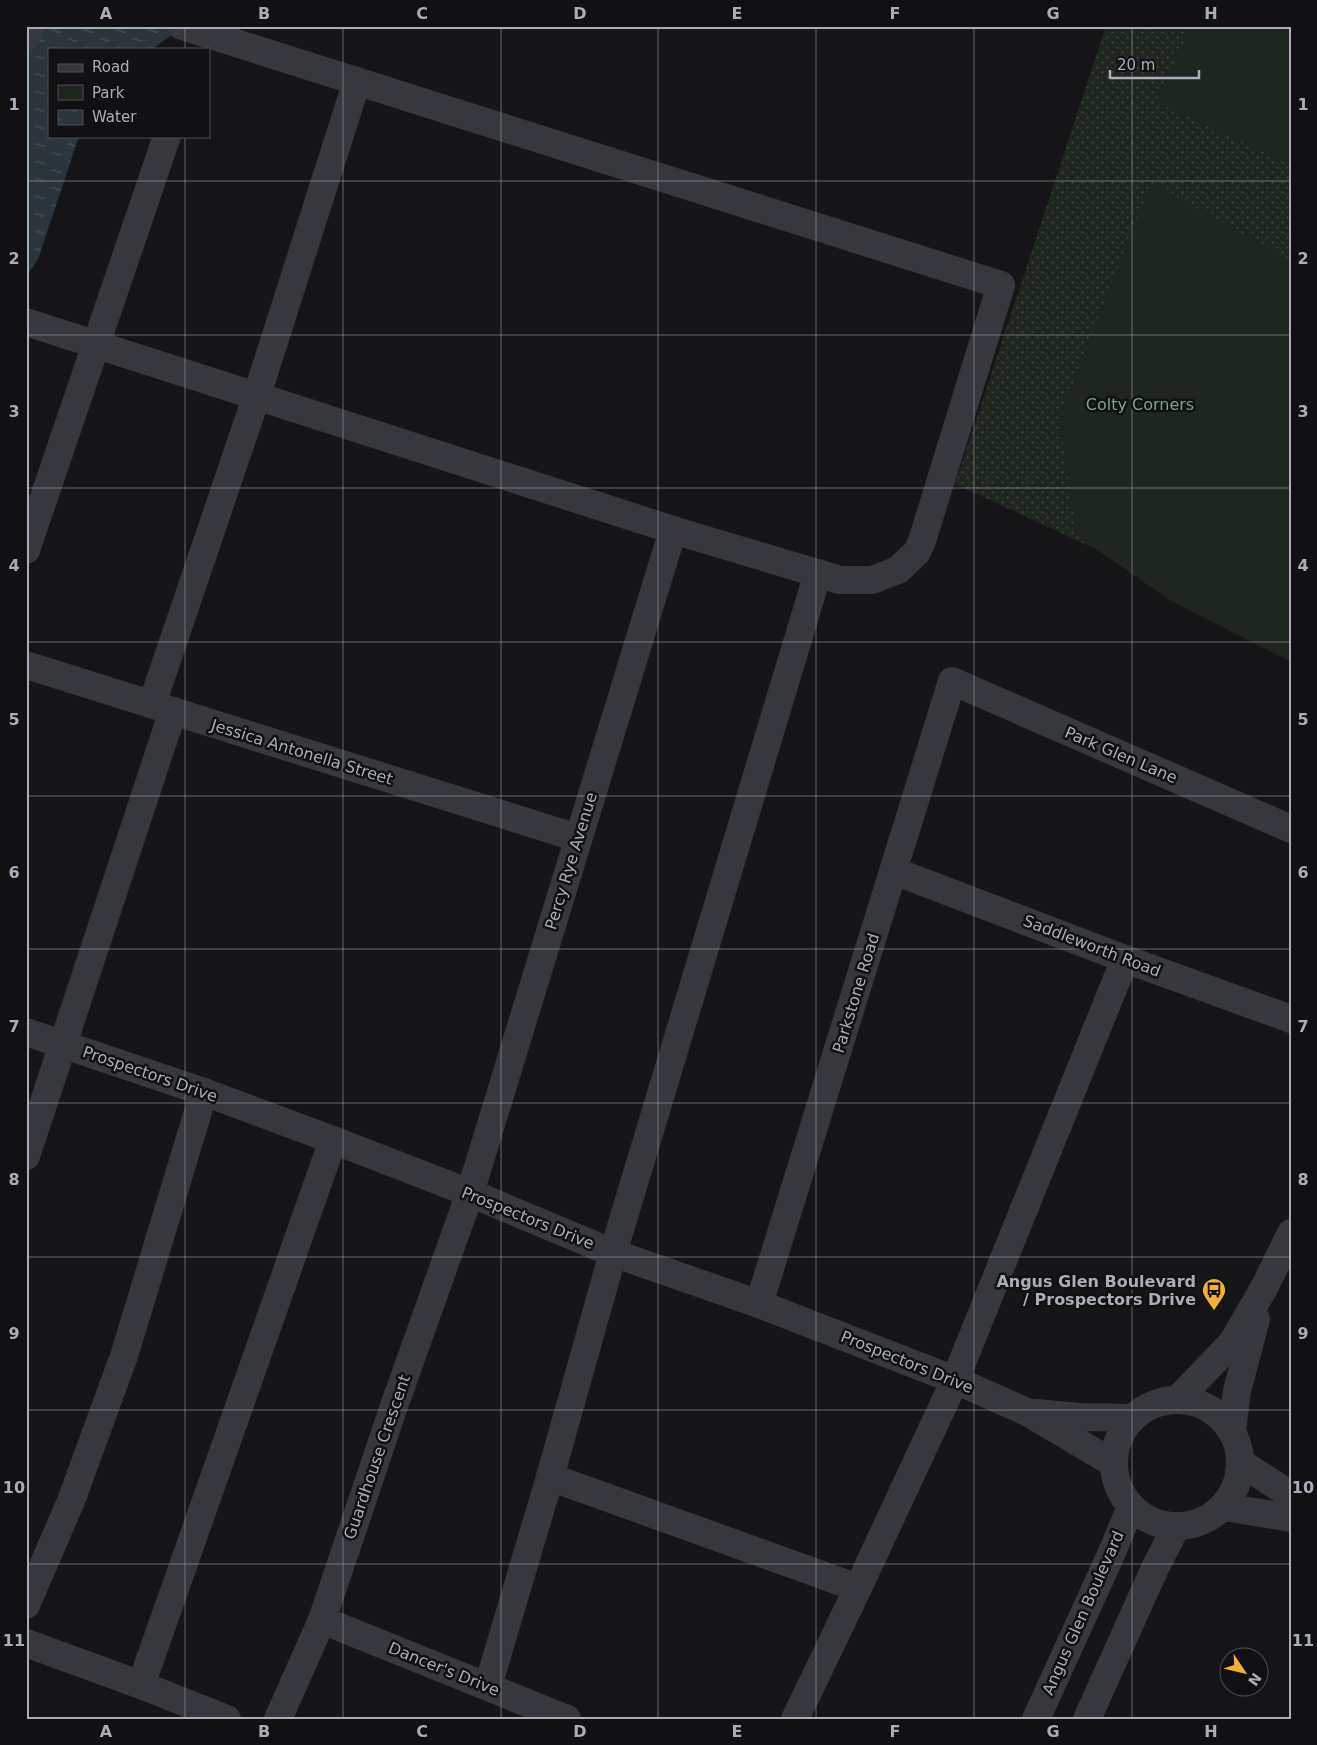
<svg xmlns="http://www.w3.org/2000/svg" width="1317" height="1745" viewBox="0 0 1317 1745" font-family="'DejaVu Sans',sans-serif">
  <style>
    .green { fill: url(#green-dots) }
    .pitch { fill: #1e261f }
    .water { fill: url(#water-ripples) }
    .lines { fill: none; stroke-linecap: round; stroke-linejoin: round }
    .minor { stroke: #37383d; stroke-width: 28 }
    .grid { fill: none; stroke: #a8adb8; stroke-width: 1; stroke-opacity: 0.55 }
    .labels { text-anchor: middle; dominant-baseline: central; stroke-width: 5; stroke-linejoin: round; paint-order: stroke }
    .park-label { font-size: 16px; fill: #7fa381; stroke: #111113 }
    .street-label { font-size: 16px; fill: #a8adb8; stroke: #111113 }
    .poi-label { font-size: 16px; font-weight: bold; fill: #a8adb8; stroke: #111113; text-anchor: end }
    .neatline { fill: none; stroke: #a8adb8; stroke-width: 2 }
    .grid-label { font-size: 16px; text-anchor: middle; font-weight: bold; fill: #a8adb8 }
  </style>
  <defs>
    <pattern id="green-dots" width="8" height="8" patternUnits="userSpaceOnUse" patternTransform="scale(1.25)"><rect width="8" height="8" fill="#1e261f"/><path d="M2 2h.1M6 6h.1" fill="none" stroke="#3c433d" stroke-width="1.8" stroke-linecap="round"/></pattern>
    <pattern id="water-ripples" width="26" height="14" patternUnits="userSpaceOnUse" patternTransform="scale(1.25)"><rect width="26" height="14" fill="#2c353c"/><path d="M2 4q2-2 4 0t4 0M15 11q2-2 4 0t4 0" fill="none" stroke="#485056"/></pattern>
  </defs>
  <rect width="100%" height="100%" fill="#161618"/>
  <polygon class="green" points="1106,26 1291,26 1291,639 955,484"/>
  <g class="pitch">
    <polygon points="1191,26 1291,26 1291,165 1156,102"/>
    <polygon points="1151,183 1291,260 1291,662 1171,601 1077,536 1059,419"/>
  </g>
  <polygon class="water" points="26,26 184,26 152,49 49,49 49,136 79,136 38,259 26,277"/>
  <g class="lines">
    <g class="minor">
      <polyline points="26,37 30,26"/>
      <polyline points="26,322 673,530 840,580 872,580 898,570 917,552 922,541 1001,285 182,26"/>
      <polyline points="26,550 167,136"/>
      <polyline points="26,665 578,838"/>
      <polyline points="152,704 257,395 357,81"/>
      <polyline points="894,871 1125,959 1291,1019"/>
      <polyline points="26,1032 204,1092 333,1140 470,1193 613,1253 759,1304 955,1380 1027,1412 1113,1463"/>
      <polyline points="26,1156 173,711"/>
      <polyline points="759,1304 952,681 1291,829"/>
      <polyline points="1178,1399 1232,1343 1264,1288 1291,1233"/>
      <circle cx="1177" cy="1463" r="63"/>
      <polyline points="1036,1413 1079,1417 1132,1418"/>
      <polyline points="1232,1431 1237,1391 1256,1319"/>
      <polyline points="1241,1463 1291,1495"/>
      <polyline points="550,1477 858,1588"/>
      <polyline points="1224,1507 1291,1518"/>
      <polyline points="26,1605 71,1501 124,1356 204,1092"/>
      <polyline points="322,1620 567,1719"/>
      <polyline points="26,1643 141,1685 227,1719"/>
      <polyline points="141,1685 333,1140"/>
      <polyline points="488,1686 550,1477 613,1253 818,573"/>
      <polyline points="278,1719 322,1620 393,1409 470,1193 673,530"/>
      <polyline points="795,1719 858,1588 955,1380 1125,959"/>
      <polyline points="1036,1719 1109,1559 1131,1507"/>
      <polyline points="1087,1719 1155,1568 1176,1527"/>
    </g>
  </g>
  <path class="grid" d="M185,26V49M343,26V1719M501,26V1719M658,26V1719M816,26V1719M974,26V1719M1132,26V1719M185,136V1719M26,181H1291M26,335H1291M26,488H1291M26,642H1291M26,796H1291M26,949H1291M26,1103H1291M26,1257H1291M26,1410H1291M26,1564H1291"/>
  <defs>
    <g id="bus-pin" transform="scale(1.25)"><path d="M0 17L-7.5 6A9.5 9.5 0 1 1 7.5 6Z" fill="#f2b134" stroke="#111113"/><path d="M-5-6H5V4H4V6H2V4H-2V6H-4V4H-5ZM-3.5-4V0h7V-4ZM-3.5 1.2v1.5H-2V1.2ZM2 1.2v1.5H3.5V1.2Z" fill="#111"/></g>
  </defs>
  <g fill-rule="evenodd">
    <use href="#bus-pin" x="1214" y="1290"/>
  </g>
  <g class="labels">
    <g class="park-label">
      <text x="1140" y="404">Colty Corners</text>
    </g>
    <g class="street-label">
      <text transform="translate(302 752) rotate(17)">Jessica Antonella Street</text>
      <text transform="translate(1121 755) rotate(23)">Park Glen Lane</text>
      <text transform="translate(571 861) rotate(-73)">Percy Rye Avenue</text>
      <text transform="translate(1092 946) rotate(21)">Saddleworth Road</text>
      <text transform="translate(856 993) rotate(-73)">Parkstone Road</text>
      <text transform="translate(150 1074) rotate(19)">Prospectors Drive</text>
      <text transform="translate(528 1218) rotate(22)">Prospectors Drive</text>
      <text transform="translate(907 1362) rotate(22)">Prospectors Drive</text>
      <text transform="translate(377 1457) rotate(-71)">Guardhouse Crescent</text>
      <text transform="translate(1083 1613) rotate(-66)">Angus Glen Boulevard</text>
      <text transform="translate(444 1669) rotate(22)">Dancer's Drive</text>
    </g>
    <g class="poi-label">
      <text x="1196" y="1281">Angus Glen Boulevard<tspan x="1196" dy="18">/ Prospectors Drive</tspan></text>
    </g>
  </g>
  <rect width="1317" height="1745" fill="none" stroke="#111113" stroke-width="55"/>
  <rect x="48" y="48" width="162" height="90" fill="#111113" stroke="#4d4f55"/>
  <rect x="58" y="64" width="25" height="8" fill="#37383d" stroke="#4d4f55"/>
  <text x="92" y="72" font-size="15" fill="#a8adb8">Road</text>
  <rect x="58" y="85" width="25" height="15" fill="#1e261f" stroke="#4d4f55"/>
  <text x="92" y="98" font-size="15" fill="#a8adb8">Park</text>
  <rect x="58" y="110" width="25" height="15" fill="url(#water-ripples)" stroke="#4d4f55"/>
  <text x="92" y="122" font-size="15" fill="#a8adb8">Water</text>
  <g transform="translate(1244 1672) rotate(125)"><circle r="24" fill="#111113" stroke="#4d4f55"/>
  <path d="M0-4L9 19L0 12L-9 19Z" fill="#f2b134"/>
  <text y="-8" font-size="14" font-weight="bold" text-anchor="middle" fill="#a8adb8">N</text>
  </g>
  <path d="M1110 70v8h89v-8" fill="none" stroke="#a8adb8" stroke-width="2.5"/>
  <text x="1117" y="70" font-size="15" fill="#a8adb8" stroke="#111113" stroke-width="4" paint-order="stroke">20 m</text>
  <rect x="28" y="28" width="1262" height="1690" class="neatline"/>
  <g class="grid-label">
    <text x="106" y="19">A</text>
    <text x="264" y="19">B</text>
    <text x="422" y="19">C</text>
    <text x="580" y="19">D</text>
    <text x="737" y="19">E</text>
    <text x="895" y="19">F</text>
    <text x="1053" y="19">G</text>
    <text x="1211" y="19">H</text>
    <text x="14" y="110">1</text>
    <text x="1303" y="110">1</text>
    <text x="14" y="264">2</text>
    <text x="1303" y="264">2</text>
    <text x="14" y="417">3</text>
    <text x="1303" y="417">3</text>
    <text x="14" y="571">4</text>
    <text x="1303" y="571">4</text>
    <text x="14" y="725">5</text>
    <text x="1303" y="725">5</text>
    <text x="14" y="878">6</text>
    <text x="1303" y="878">6</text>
    <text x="14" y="1032">7</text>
    <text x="1303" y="1032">7</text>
    <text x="14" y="1185">8</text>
    <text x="1303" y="1185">8</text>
    <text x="14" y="1339">9</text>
    <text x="1303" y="1339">9</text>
    <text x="14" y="1493">10</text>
    <text x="1303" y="1493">10</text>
    <text x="14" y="1646">11</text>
    <text x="1303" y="1646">11</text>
    <text x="106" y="1737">A</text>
    <text x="264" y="1737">B</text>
    <text x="422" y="1737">C</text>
    <text x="580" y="1737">D</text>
    <text x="737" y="1737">E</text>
    <text x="895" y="1737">F</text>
    <text x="1053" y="1737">G</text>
    <text x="1211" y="1737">H</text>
  </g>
</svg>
